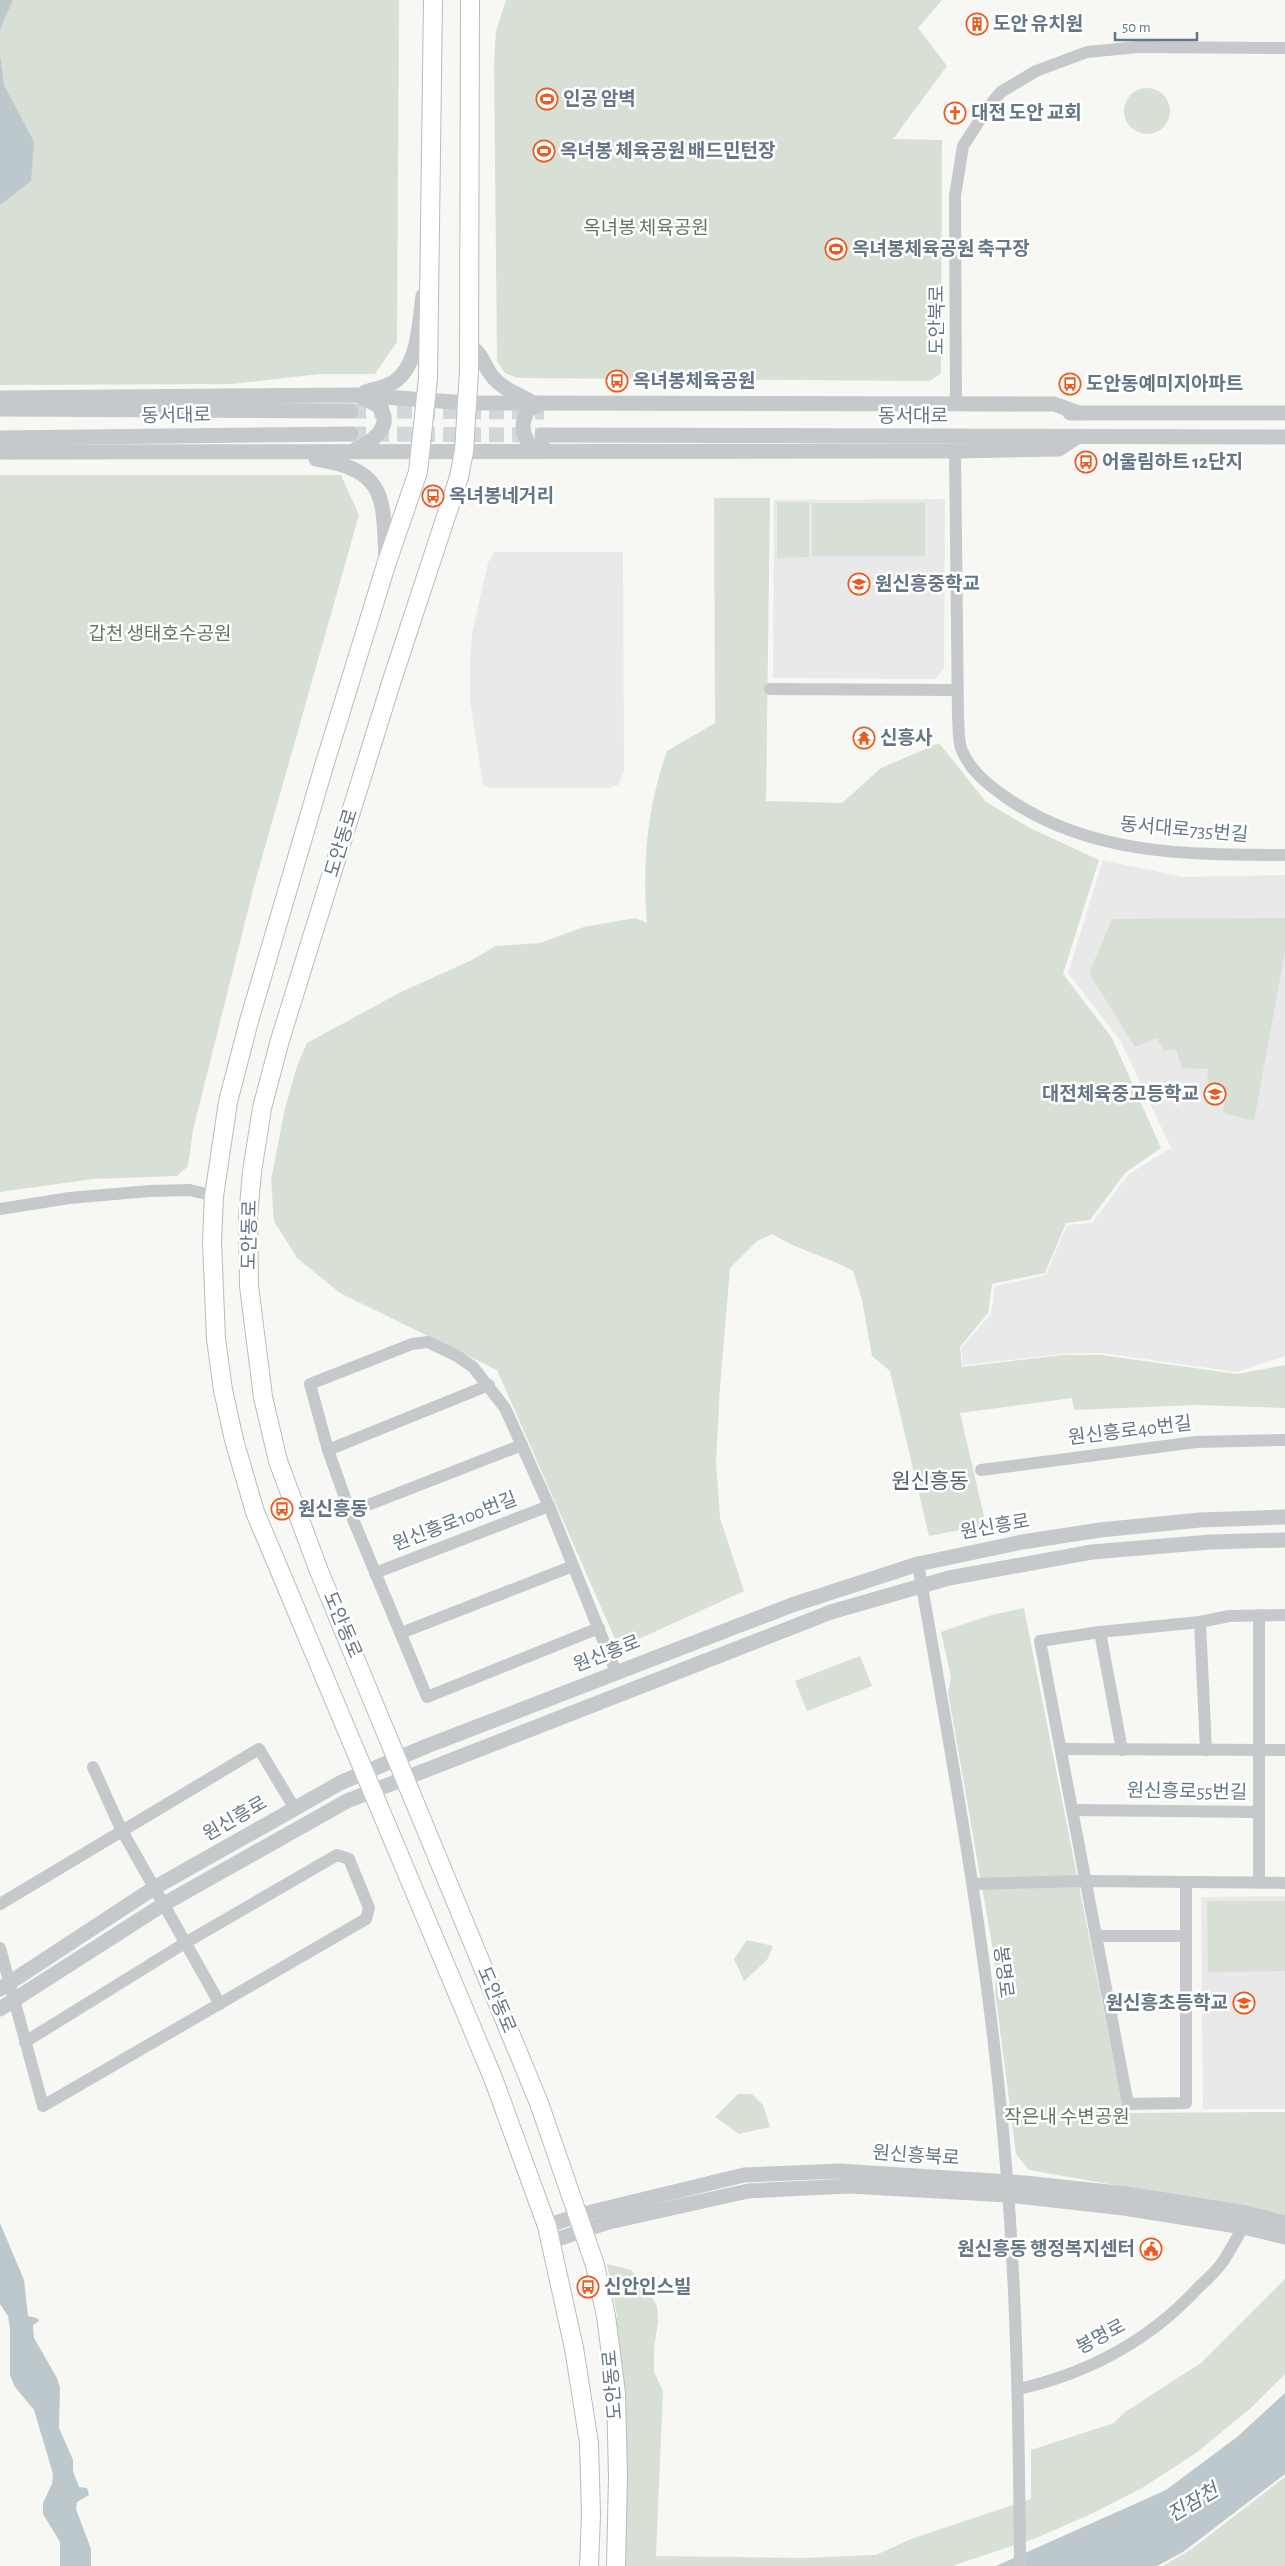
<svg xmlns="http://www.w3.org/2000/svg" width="1285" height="2566" viewBox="0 0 1285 2566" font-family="'Alegreya Sans','Noto Sans KR',sans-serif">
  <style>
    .built { fill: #e8e9e8 }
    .green { fill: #d8dfd5 }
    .water { fill: #bdc8cd }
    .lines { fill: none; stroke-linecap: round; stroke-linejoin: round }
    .tertiary-tunnel { stroke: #d2d8d9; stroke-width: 15; stroke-dasharray: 15 8; stroke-linecap: butt }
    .secondary-casing { stroke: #b7bcc1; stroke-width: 20 }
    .minor { stroke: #c5c9cc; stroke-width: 12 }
    .tertiary { stroke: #c5c9cc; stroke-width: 15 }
    .secondary { stroke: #fff; stroke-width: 18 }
    .labels { text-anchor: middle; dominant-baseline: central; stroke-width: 5; stroke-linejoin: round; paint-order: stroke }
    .poi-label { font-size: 19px; font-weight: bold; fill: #657687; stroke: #fff; text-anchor: start }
    .park-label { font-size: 19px; fill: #647860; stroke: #fff }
    .street-label { font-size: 19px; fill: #657687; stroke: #fff }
    .water-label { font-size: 20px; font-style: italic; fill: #617783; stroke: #fff }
    .quarter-label { font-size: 21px; fill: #54606b; stroke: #fff }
  </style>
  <rect width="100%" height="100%" fill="#f7f8f4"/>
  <g class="built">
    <polygon points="945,499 944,669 935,679 773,678 774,500"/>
    <polygon points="494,552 623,552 624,772 618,785 609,788 492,788 483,785 470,701 470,658 472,634 488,563"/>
    <polygon points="1103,860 1182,877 1285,875 1285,1356 1236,1372 1102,1353 1062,1354 963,1365 961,1348 991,1314 995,1286 1046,1275 1067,1225 1092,1223 1129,1174 1171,1148 1120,1040 1068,973"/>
    <polygon points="1285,1896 1285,2109 1203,2109 1201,1897"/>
  </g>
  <g class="green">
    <polygon points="0,0 399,0 397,342 375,374 320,374 231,384 0,385"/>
    <polygon points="506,0 942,0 918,28 947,66 893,139 942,140 941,373 930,381 517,378 505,373 497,361 494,63 496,31"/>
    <circle cx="1147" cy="111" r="23"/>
    <polygon points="0,475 341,475 359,515 254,886 193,1130 188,1166 177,1176 93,1179 0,1192"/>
    <path d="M714,498H770L766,801L842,803L881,768L939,743L986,802L1030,828L1099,860L1063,974L1112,1038L1161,1148L1125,1173L1090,1220L1066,1223L1045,1273L992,1284L988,1313L960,1347L962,1367L1063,1355H1101L1237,1374L1285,1365V1408L1196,1405L1074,1410L1072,1398L960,1413L986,1525L929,1536L890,1371L872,1356L862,1300L853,1271C827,1256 797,1250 772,1234L757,1241L730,1268L720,1386L716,1462L720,1518L744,1591L619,1648L497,1370L340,1293L297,1258L274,1221L271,1180L285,1108L297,1066L307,1043L401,992L472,960L496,946L540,943L584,927L635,918L647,923C642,864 647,807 667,751L715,723Z"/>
    <polygon points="777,502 809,502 809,557 777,558"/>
    <rect x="812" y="503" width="113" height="53"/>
    <polygon points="1285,918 1285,951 1254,1121 1223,1113 1225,1095 1207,1092 1208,1069 1182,1068 1176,1049 1164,1051 1156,1038 1135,1047 1089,973 1112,919"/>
    <polygon points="1024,1608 1124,2113 1285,2112 1285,2215 1029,2170 1016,2154 995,1991 996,1976 992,1945 948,1692 951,1677 941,1632 988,1616"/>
    <polygon points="860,1656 872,1686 807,1711 795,1681"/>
    <polygon points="1207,1901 1285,1901 1285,1971 1208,1972"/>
    <polygon points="747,1940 773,1946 767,1960 744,1981 734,1959"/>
    <polygon points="738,2094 752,2094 763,2105 770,2127 739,2134 715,2117"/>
    <polygon points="607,2264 631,2270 647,2289 657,2306 658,2322 654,2348 654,2372 663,2391 656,2556 802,2558 876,2555 911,2539 1031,2499 1031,2450 1114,2423 1125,2412 1201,2363 1285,2279 1285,2374 1251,2408 1196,2453 1142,2488 1091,2514 1036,2538 952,2566 624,2566 615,2336 617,2316"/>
    <polygon points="1285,2477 1285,2566 1163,2566 1193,2548"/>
  </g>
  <g class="water">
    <polygon points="0,0 13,0 0,29"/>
    <polygon points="0,54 4,85 34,142 31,181 0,205"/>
    <polygon points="0,2223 24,2280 28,2316 37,2318 39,2321 33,2325 34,2338 57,2378 60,2388 59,2428 73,2460 73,2471 79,2487 87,2488 89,2495 77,2502 76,2509 91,2549 91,2566 60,2566 60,2542 43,2514 43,2503 52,2484 53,2474 34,2410 15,2387 10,2375 10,2328 8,2316 0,2304"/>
    <polygon points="1285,2393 1285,2474 1183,2552 1157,2566 996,2566 1166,2490 1237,2437"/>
  </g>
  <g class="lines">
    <g class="tertiary-tunnel">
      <polyline points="351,411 544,412"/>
      <polyline points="351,434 542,435"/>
    </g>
    <g class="secondary-casing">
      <g id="secondary">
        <polyline points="433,0 428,378 418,472 386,565 324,766 249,1021 228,1102 214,1196 212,1242 216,1339 223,1390 234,1440 255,1512 493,2078 547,2226 574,2348 589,2443 591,2515 589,2566"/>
        <polyline points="470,0 469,371 464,451 459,477 392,680 280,1040 262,1108 252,1172 248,1217 249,1286 263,1397 278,1461 319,1571 539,2103 595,2265 606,2316 616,2393 618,2477 616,2566"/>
      </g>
    </g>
    <g class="minor">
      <polyline points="956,404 955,196 963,146 989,106 1001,92 1036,71 1087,52 1138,47 1285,48"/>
      <path d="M955,451L958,718C959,727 958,739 961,748C969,770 988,785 1007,798C1089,855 1188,855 1285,855"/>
      <polyline points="770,689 957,690"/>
      <polyline points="0,1209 69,1198 150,1191 190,1190 214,1196"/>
      <polyline points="328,1450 489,1385"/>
      <polyline points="981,1470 1196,1442 1285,1440"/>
      <polyline points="350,1512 522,1445"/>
      <path d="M918,1564C953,1763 990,1963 1006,2166C1017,2299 1019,2432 1020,2566"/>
      <polyline points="375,1573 549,1506"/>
      <polyline points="1259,1615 1259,1883"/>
      <polyline points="1200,1622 1206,1750"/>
      <polyline points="599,1628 427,1697 350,1512 328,1450 310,1384 412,1344 428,1342 457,1356 473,1367 505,1408 549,1506 616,1672"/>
      <polyline points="1100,1632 1122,1750"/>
      <polyline points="401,1633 573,1566"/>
      <polyline points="1062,1749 1285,1750"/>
      <polyline points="93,1767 121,1829 220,2004"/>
      <polyline points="1073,1810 1259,1812"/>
      <polyline points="1186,1882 1186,2103 1128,2104 1040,1641 1100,1632 1200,1622 1229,1616 1285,1615"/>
      <polyline points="973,1884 1084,1881 1285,1883"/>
      <polyline points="0,1904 259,1749 295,1809"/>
      <polyline points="1096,1936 1186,1936"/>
      <polyline points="0,1948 43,2106 366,1919 369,1908 349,1859 337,1855 185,1943 25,2042"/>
      <path d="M1019,2389C1089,2373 1149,2341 1198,2288C1207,2279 1218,2270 1224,2260C1231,2249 1237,2238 1243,2227"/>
    </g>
    <g class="tertiary">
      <path d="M468,344C484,355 482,363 492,376C501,388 517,394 530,401"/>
      <path d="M365,392C374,389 386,387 394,382C419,365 419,323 423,296"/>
      <polyline points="0,398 357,395 467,403 1054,404 1079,413"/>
      <path d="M543,403L528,410C521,424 521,432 530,445L545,449"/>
      <polyline points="0,409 351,411"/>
      <polyline points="1070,413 1285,413"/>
      <polyline points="542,435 1285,437"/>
      <polyline points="0,438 351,434"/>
      <path d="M356,449C371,443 395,425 379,407C375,403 366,400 361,397"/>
      <polyline points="0,452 955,451 1059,449 1077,437"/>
      <path d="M316,459C388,470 383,499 386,561"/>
      <polyline points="0,1989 154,1888 340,1783 427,1746 792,1605 918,1564 1022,1542 1100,1530 1200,1520 1285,1517"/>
      <polyline points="0,2009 164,1904 347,1801 831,1612 949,1578 1092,1552 1211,1542 1285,1540"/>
      <polyline points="547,2226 579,2215 744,2175 839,2171 1025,2183 1127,2194 1246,2213 1285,2223"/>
      <polyline points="552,2241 609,2222 748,2191 849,2186 1008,2195 1124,2208 1243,2227 1285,2237"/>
    </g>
    <use href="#secondary" class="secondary"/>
  </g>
  <defs>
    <g id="building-ring" transform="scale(1.125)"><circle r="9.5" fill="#fff" stroke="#ea5b22" stroke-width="1.5"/><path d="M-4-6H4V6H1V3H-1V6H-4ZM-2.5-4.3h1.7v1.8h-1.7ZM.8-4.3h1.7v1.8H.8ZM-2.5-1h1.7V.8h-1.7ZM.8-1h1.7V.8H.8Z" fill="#ea5b22"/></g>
    <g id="stadium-ring" transform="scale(1.125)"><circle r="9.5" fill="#fff" stroke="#ea5b22" stroke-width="1.5"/><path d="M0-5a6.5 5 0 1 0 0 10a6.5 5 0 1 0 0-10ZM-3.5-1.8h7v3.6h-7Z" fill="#ea5b22"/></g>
    <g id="church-ring" transform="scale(1.125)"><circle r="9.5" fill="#fff" stroke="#ea5b22" stroke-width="1.5"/><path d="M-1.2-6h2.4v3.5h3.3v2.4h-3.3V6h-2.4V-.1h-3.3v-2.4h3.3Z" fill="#ea5b22"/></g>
    <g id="bus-ring" transform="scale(1.125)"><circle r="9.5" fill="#fff" stroke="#ea5b22" stroke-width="1.5"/><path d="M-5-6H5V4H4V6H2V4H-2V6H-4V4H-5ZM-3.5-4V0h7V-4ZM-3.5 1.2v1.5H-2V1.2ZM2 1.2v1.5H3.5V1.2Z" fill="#ea5b22"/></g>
    <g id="school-ring" transform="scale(1.125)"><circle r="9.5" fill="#fff" stroke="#ea5b22" stroke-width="1.5"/><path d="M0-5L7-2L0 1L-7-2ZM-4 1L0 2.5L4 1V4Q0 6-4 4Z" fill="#ea5b22"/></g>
    <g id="temple-ring" transform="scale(1.125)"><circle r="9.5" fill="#fff" stroke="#ea5b22" stroke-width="1.5"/><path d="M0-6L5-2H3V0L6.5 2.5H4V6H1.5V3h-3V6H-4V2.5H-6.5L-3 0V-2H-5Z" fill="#ea5b22"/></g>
    <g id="civic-ring" transform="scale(1.125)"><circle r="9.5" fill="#fff" stroke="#ea5b22" stroke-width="1.5"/><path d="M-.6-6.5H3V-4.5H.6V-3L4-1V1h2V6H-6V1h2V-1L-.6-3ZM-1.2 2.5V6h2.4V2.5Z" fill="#ea5b22"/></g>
  </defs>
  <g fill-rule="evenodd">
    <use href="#building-ring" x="977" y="24"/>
    <use href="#stadium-ring" x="547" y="99"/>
    <use href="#church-ring" x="955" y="113"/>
    <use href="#stadium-ring" x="544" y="151"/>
    <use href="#stadium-ring" x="836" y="249"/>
    <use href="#bus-ring" x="617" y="381"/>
    <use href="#bus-ring" x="1070" y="384"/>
    <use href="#bus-ring" x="1086" y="462"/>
    <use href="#bus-ring" x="433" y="496"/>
    <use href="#school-ring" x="859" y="584"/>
    <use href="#temple-ring" x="864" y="738"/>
    <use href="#school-ring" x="1215" y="1094"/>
    <use href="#bus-ring" x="282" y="1509"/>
    <use href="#school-ring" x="1244" y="2003"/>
    <use href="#civic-ring" x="1151" y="2249"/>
    <use href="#bus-ring" x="588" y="2287"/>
  </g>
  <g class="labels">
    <g class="poi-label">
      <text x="993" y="24">도안 유치원</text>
      <text x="563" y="99">인공 암벽</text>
      <text x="971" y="113">대전 도안 교회</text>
      <text x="560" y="151">옥녀봉 체육공원 배드민턴장</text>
      <text x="852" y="249">옥녀봉체육공원 축구장</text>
      <text x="633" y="381">옥녀봉체육공원</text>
      <text x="1086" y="384">도안동예미지아파트</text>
      <text x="1102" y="462">어울림하트 12단지</text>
      <text x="449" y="496">옥녀봉네거리</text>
      <text x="875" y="584">원신흥중학교</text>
      <text x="880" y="738">신흥사</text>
      <text x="1199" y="1094" text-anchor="end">대전체육중고등학교</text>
      <text x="298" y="1509">원신흥동</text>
      <text x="1228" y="2003" text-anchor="end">원신흥초등학교</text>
      <text x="1135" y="2249" text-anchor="end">원신흥동 행정복지센터</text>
      <text x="604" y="2287">신안인스빌</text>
    </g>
    <g class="park-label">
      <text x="646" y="228">옥녀봉 체육공원</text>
      <text x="160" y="634">갑천 생태호수공원</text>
      <text x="1067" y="2117">작은내 수변공원</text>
    </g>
    <g class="street-label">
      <text transform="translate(937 320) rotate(-90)">도안북로</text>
      <text transform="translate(176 416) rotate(-1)">동서대로</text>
      <text x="913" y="416">동서대로</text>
      <text transform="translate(1184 830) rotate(5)">동서대로735번길</text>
      <text transform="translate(342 843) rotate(-73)">도안동로</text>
      <text transform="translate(250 1235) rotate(-89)">도안동로</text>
      <text transform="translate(1130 1431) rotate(-7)">원신흥로40번길</text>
      <text transform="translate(455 1522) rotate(-21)">원신흥로100번길</text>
      <text transform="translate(995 1527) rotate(-10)">원신흥로</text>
      <text transform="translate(342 1625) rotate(67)">도안동로</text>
      <text transform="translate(607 1654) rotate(-21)">원신흥로</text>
      <text transform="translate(1187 1792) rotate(1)">원신흥로55번길</text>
      <text transform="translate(235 1819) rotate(-30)">원신흥로</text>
      <text transform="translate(1003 1972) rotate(83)">봉명로</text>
      <text transform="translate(496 2000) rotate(67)">도안동로</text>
      <text transform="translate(916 2156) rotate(4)">원신흥북로</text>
      <text transform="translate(1101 2337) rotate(-28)">봉명로</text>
      <text transform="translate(613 2385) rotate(-95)">도안동로</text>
    </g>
    <g class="water-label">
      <text transform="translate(1193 2503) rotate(-31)">진잠천</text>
    </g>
    <g class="quarter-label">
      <text x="930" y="1481">원신흥동</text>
    </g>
  </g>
  <path d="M1115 32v8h82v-8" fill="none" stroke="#657687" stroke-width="2.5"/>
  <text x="1122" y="32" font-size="15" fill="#657687" stroke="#ffffff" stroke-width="4" paint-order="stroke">50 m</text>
</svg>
